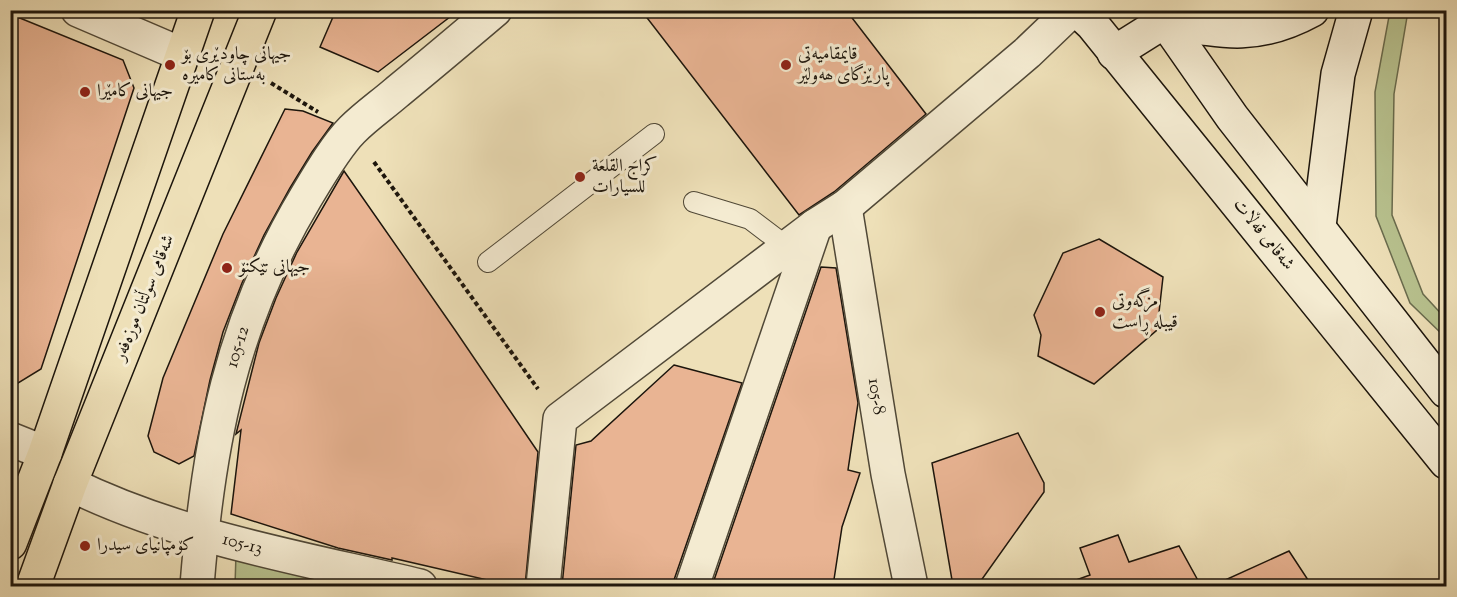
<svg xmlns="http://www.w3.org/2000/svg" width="1457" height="597" viewBox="0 0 1457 597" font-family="'Sorts Mill Goudy',Amiri,serif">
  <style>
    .green { fill: #b8c28f; stroke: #6a6c4e; stroke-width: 1.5 }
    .building { fill: #e9b493; stroke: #1c150c; stroke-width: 1.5 }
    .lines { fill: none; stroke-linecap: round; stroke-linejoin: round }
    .service-casing { stroke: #504837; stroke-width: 22 }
    .minor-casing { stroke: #504837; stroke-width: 36 }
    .secondary-casing { stroke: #1c150c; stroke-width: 36 }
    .primary-casing { stroke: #1c150c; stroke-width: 36 }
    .path { stroke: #1c150c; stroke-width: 4; stroke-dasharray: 4.5 3; stroke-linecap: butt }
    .service { stroke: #f4ebd1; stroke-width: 20 }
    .minor { stroke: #f4ebd1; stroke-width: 33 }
    .secondary { stroke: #f4ebd1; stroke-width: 33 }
    .primary { stroke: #eee0b8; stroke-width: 33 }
    .poi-dot { fill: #8f2418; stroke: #f4ebd1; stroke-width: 2 }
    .labels { text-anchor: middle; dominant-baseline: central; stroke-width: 6; stroke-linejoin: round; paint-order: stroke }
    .poi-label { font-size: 18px; fill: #1c150c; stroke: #f4ebd1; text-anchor: start }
    .street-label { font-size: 18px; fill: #1c150c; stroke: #f4ebd1 }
  </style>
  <rect width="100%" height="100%" fill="#eee0b8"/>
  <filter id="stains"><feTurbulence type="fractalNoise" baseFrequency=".00333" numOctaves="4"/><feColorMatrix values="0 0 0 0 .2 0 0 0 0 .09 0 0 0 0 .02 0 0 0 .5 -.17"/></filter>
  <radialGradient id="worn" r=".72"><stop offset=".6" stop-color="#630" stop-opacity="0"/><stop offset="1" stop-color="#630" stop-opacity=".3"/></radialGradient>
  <g class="green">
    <polygon points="1390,11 1408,11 1394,94 1392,215 1423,294 1446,319 1446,338 1410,303 1376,216 1375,92"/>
    <polygon points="236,554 331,580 330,586 235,586"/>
  </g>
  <g class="building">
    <polygon points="336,10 459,10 378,72 320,47"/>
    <polygon points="641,10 846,10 926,114 834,192 799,215"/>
    <polygon points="10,14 123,60 134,88 41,369 10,388"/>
    <polygon points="285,109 303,111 333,123 312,152 290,188 264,235 242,283 223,332 210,380 194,456 179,464 154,452 148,436 163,378 223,234"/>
    <polygon points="344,171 455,330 538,452 525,586 513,586 392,558 392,560 338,548 231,514 241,430 236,434 259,343 276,298 297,252"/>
    <polygon points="1099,239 1163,277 1157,330 1094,384 1038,356 1041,335 1034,315 1063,253"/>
    <polygon points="821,267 836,268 858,403 848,470 860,473 842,527 833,586 712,586"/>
    <polygon points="674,365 742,383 674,580 674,586 562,586 576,445 591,441"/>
    <polygon points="1018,433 1044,483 1044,492 980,582 953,586 932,463"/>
    <polygon points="1118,535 1129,562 1179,546 1201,586 1077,586 1076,580 1090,575 1080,548"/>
    <polygon points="1289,551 1312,586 1212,586"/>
  </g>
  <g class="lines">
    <g class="service-casing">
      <g id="service">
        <polyline points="694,202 750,219 787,247"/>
        <polyline points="488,262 654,134"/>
      </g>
    </g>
    <g class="minor-casing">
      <g id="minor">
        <polyline points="78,10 183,55"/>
        <path id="s1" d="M845,207L888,474L911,586"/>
        <polyline points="10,439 45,453"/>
        <path id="s2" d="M70,484C180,538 302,558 420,586"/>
        <path id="s3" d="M197,586C208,444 231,322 306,197C318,177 336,146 352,130C366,116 382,105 397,92C430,65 462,38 495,10"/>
        <polyline points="543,586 560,419 815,226 845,207 1027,53 1072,10"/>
        <polyline points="692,586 815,226"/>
      </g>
    </g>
    <g class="secondary-casing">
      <g id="secondary">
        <polyline points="1077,10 1092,24 1446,462"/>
        <polyline points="1154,10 1165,21 1232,117 1446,391"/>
        <path d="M1114,53L1165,21C1223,32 1257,40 1312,10"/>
        <polyline points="1319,226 1338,74 1356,10"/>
      </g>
    </g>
    <g class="primary-casing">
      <g id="primary">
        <polyline points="10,543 45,453 198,10"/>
        <polyline points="33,586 70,484 260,10"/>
      </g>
    </g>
    <g class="path">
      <polyline points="271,83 318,112"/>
      <polyline points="374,162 538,389"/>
    </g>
    <use href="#service" class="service"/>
    <use href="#minor" class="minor"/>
    <use href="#secondary" class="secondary"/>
    <use href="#primary" class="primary"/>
  </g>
  <g class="poi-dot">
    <circle cx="170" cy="65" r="6"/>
    <circle cx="786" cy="65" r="6"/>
    <circle cx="85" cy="92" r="6"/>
    <circle cx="580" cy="177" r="6"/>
    <circle cx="227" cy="268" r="6"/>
    <circle cx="1100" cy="312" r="6"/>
    <circle cx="85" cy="546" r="6"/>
  </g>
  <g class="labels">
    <g class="poi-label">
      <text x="182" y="55">جیهانی چاودێری بۆ<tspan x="182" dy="21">به‌ستانی كامیره</tspan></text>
      <text x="798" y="55">قایمقامیەتی<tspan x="798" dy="21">پارێزگای ھەولێر</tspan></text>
      <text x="97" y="92">جیهانی کامێرا</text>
      <text x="592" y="167">كراج القلعة<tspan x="592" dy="21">للسيارات</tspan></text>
      <text x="239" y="268">جیهانی تێکنۆ</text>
      <text x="1112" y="302">مزگەوتی<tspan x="1112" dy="21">قیبلە ڕاست</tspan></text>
      <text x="97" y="546">کۆمپانیای سیدرا</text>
    </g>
    <g class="street-label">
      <text transform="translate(1263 235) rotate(51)">شەقامی قەڵات</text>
      <text transform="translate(145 298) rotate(-68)">شەقامی سوڵتان موزەفەر</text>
      <text stroke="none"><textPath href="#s3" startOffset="243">105-12</textPath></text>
      <text stroke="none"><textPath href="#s1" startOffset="192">105-8</textPath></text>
      <text stroke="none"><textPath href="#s2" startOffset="183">105-13</textPath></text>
    </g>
  </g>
  <rect width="1457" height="597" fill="none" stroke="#eee0b8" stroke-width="36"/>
  <rect x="12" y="12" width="1433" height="573" fill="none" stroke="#1c150c" stroke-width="3"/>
  <rect x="18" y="18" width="1421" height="561" fill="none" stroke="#1c150c" stroke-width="1.5"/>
  <rect width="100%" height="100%" filter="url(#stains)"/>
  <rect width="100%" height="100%" fill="url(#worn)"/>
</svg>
